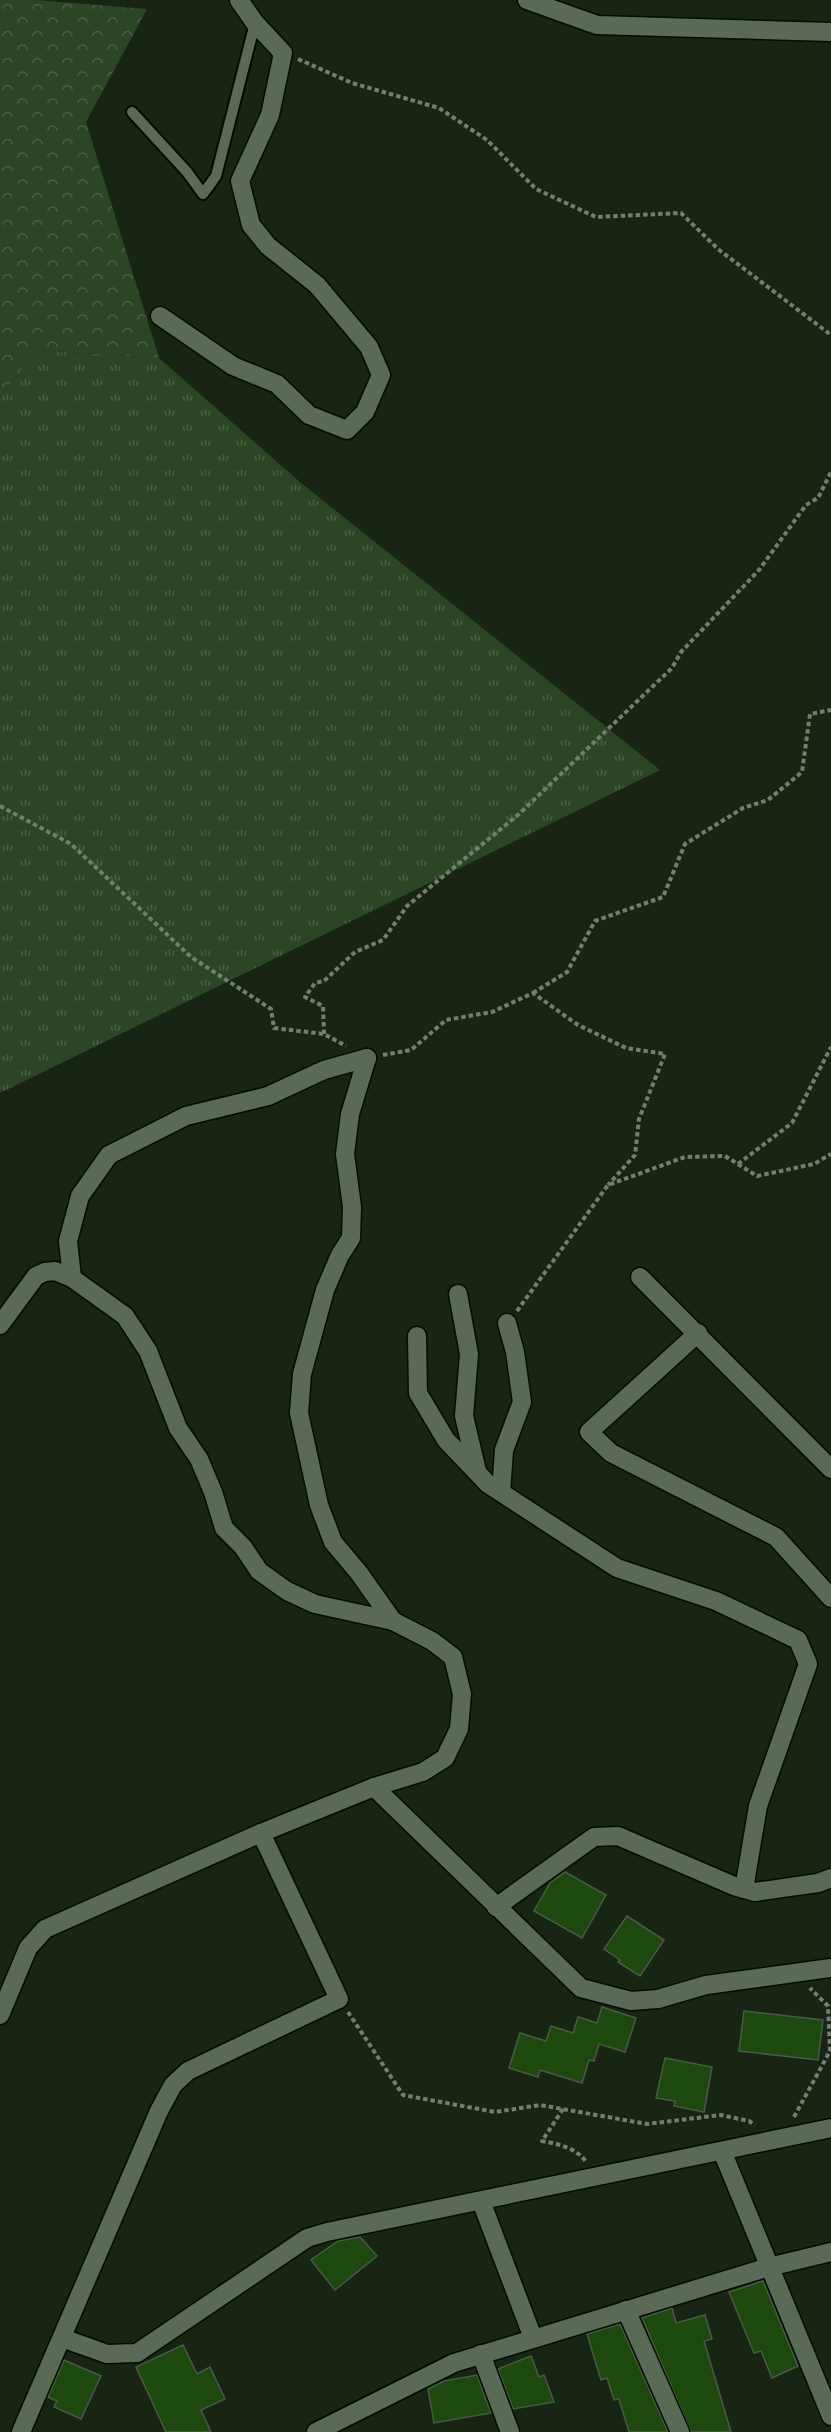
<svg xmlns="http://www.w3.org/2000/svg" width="831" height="2432" viewBox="0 0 831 2432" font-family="Overpass,sans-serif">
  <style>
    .grass { fill: url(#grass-tufts) }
    .forest { fill: url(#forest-crowns) }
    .building { fill: #1d480e; stroke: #4b5947; stroke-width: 1.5 }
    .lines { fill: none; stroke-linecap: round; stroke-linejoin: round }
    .lane-casing { stroke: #040d02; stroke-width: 14 }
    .street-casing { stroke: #040d02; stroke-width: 21 }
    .path { stroke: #737d70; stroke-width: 4; stroke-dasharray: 4.5 3; stroke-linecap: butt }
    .lane { stroke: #5b6957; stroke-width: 10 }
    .street { stroke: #5b6957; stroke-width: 18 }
  </style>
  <defs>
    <pattern id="grass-tufts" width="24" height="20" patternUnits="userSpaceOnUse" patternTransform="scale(1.5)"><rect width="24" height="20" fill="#2c4625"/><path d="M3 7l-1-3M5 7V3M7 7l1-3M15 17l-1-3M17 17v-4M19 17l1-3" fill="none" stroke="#4b6145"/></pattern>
    <pattern id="forest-crowns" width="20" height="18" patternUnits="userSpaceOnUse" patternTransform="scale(1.5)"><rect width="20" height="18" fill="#2c4625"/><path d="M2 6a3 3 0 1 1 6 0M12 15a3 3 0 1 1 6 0" fill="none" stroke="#4b6145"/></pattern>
  </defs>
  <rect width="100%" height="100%" fill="#182515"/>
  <polygon class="grass" points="37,350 159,358 301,483 660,770 0,1093 0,397"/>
  <polygon class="forest" points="0,0 35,0 147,9 86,122 159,358 37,350 0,397"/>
  <g class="building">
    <polygon points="565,1872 606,1895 582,1938 534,1911 550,1883"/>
    <polygon points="627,1916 664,1940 640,1976 618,1962 620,1960 604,1949"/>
    <polygon points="602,2007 636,2018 625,2052 599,2044 594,2061 589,2060 582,2083 540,2070 538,2077 509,2068 520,2033 546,2041 551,2026 573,2033 578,2017 597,2023"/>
    <polygon points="744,2011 823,2020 818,2060 739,2051"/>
    <polygon points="665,2058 712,2067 704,2112 674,2106 675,2101 656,2098"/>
    <polygon points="360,2237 377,2256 335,2290 311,2260 338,2241"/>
    <polygon points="763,2281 798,2366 772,2378 761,2351 754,2353 729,2292"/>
    <polygon points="672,2308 676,2323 705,2315 712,2339 704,2341 731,2432 691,2432 642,2318"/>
    <polygon points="620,2324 668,2432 629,2432 619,2399 614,2400 607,2378 601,2380 587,2334"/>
    <polygon points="183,2345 197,2374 210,2367 225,2399 201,2410 211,2432 166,2432 136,2367"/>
    <polygon points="531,2356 539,2377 544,2375 554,2402 513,2409 498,2369"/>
    <polygon points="64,2360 101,2376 81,2419 54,2407 57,2401 48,2397"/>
    <polygon points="477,2375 491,2413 434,2423 428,2389 444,2381"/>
  </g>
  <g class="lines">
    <g class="lane-casing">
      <polyline id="lane" points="132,112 187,172 203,194 216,176 255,23"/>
    </g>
    <g class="street-casing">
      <g id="street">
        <polyline points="527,0 597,25 831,32"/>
        <polyline points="160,316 233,366 277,384 309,415 347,430 365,412 381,375 369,347 317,285 268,246 251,225 240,181 270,115 283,53 255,23 239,0"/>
        <polyline points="367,1058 350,1114 345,1154 352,1207 351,1238 340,1255 325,1290 302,1374 299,1413 319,1505 333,1542 359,1573 393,1621"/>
        <polyline points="640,1277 831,1469"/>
        <polyline points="72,1278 68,1241 80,1196 109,1155 186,1116 268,1096 324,1070 367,1058"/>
        <polyline points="458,1294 469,1354 464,1416 477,1471"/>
        <polyline points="0,1325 36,1276 45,1272 55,1271 72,1278 125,1316 148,1351 178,1428 199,1459 213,1492 224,1528 243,1547 259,1571 287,1591 315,1604 393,1621 432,1641 453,1657 462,1694 459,1729 445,1758 423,1772 374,1787 261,1833 45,1929 28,1948 0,2015"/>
        <polyline points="698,1333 589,1432 611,1453 776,1537 831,1598"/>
        <polyline points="417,1336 418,1393 446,1440 488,1484 617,1568 716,1601 798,1640 808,1664 758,1806 744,1889"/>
        <polyline points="501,1492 504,1450 522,1402 515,1352 507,1323"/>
        <polyline points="374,1787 581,1988 631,2001 658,1999 706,1985 831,1968"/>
        <polyline points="496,1907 594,1837 618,1836 734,1886 755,1892 818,1883 831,1878"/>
        <polyline points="722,2151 831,2416"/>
        <polyline points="481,2201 533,2338"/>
        <polyline points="626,2310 680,2432"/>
        <polyline points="62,2338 107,2354 137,2353 307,2238 327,2232 831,2128"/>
        <polyline points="481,2354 510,2432"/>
        <polyline points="21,2432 159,2111 173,2085 188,2071 339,1999 261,1833"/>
        <polyline points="316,2432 454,2363 769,2267 831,2252"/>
      </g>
    </g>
    <g class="path">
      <polyline points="298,59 352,83 439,108 487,140 536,189 596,217 681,213 718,249 831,335"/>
      <polyline points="0,806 71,844 191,957 271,1009 274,1028 324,1034 346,1046"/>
      <polyline points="533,993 567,972 595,921 663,897 685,844 743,808 768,800 802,772 810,714 831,710"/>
      <polyline points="324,1034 323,1006 305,997 315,983 324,981 355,952 383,940 407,906 519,814 672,668 681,652 759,570 806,505 818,498 831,472"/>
      <polyline points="383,1055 411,1050 446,1020 492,1012 533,993 578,1025 626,1048 665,1054 639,1119 635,1155 608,1185"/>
      <polyline points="738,1164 792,1123 831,1047"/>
      <polyline points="517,1311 608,1185 685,1157 725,1156 757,1176 814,1164 831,1154"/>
      <polyline points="348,2012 403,2095 495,2112 540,2105 647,2124 721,2115 749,2121 755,2125"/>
      <path d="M563,2109L542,2141C558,2144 577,2148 586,2162"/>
      <polyline points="794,2117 830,2051 828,2006 810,1988"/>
    </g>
    <use href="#lane" class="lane"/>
    <use href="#street" class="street"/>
  </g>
</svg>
